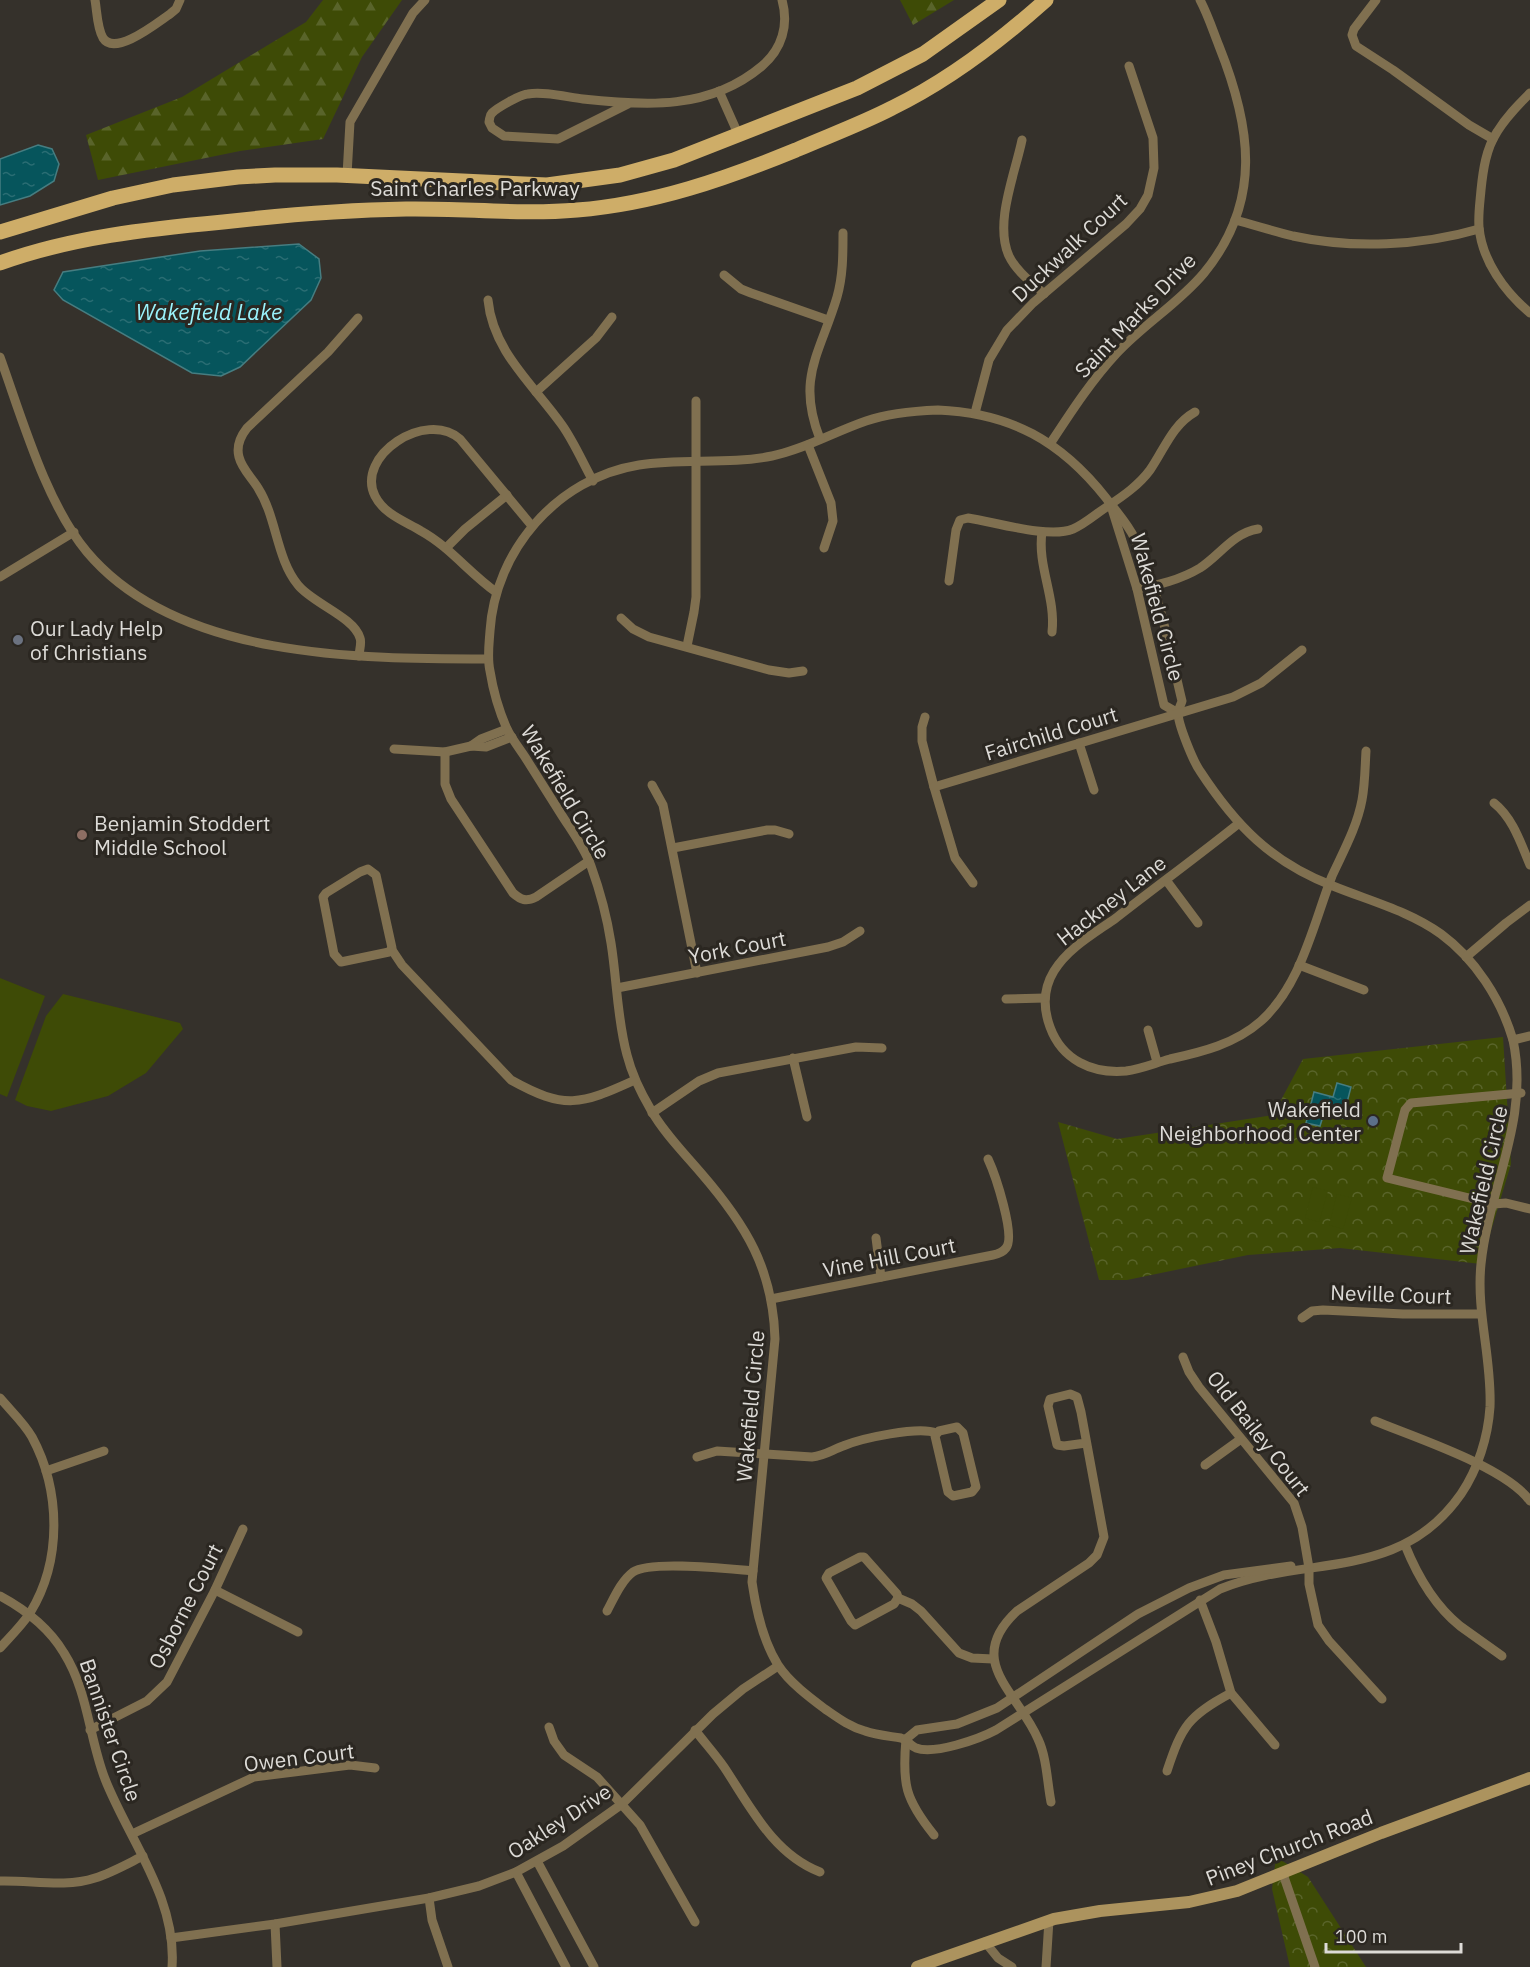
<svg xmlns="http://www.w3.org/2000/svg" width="1530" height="1967" viewBox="0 0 1530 1967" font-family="'IBM Plex Sans',sans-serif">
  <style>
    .forest { fill: url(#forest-firs) }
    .park { fill: url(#park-crowns) }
    .pitch { fill: #3e4b06 }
    .water { fill: url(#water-ripples); stroke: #467d81; stroke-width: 1.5 }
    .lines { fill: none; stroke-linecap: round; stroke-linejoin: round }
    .street { stroke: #807050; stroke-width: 9 }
    .secondary { stroke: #ac935e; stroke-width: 12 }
    .primary { stroke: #cead68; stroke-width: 15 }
    .worship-dot { fill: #6b7280; stroke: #2b2721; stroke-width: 2 }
    .education-dot { fill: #8d6e63; stroke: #2b2721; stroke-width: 2 }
    .service-dot { fill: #5c6f8a; stroke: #2b2721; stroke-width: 2 }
    .labels { text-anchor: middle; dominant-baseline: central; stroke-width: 6; stroke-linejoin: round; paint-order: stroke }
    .street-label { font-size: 21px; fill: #dddbd7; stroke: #2b2721 }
    .poi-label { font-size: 21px; fill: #dddbd7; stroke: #2b2721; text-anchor: start }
    .water-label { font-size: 22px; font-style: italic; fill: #9af3fc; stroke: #2b2721 }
  </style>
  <defs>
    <pattern id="forest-firs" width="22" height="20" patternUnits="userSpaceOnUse" patternTransform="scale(1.5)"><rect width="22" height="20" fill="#3e4b06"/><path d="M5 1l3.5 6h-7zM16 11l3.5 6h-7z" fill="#59642a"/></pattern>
    <pattern id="park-crowns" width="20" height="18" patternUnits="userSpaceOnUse" patternTransform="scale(1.5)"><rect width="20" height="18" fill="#3e4b06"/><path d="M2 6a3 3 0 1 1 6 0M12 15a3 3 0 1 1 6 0" fill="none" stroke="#59642a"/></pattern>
    <pattern id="water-ripples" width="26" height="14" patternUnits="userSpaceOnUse" patternTransform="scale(1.5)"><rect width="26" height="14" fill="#06555c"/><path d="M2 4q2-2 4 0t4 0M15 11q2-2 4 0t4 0" fill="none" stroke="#2a6d73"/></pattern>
  </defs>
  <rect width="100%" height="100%" fill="#35312b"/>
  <g class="forest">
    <polygon points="323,0 402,0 362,57 323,139 240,151 98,180 86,135 182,97 306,22"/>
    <polygon points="900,0 954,0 913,25"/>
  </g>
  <g class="park">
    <polygon points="1503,1037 1511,1164 1481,1264 1340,1248 1248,1255 1127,1280 1099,1280 1058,1122 1117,1139 1273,1115 1303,1059"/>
    <polygon points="1276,1857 1308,1877 1366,1967 1290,1967 1272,1889"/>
  </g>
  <g class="pitch">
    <polygon points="0,978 45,996 7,1097 0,1094"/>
    <polygon points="63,994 180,1023 183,1029 146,1073 108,1096 51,1111 27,1106 15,1100 46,1016"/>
    <polygon points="1313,1187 1328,1191 1319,1222 1305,1218"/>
    <polygon points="1337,1194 1352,1198 1343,1229 1329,1225"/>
  </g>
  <g class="water">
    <polygon points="38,145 52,149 59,164 54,181 30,196 0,205 0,159"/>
    <polygon points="299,244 319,259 321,278 311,300 240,367 221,376 192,373 63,300 54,290 63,272 200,251"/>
    <polygon points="1337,1083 1351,1087 1343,1118 1324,1113 1320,1126 1306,1123 1314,1092 1333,1097"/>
  </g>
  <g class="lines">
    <g class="street">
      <path d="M95,0C97,11 97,28 103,38C115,57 158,22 170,14L176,9L180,0"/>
      <polyline points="1376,0 1354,29 1352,35 1356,46 1393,70 1469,125 1493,139"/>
      <polyline points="719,91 739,136"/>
      <path d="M1530,93C1518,105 1506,117 1497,132C1486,149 1483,170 1481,190C1480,202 1478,215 1479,227C1482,261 1505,292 1530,313"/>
      <path d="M628,104L558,139L504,136L492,128L489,122C490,118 489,116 492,113C497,108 521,94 528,94C543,91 567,97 583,99C646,106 710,110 762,66C782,49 789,25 782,0"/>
      <path d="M1022,140C1015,174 994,223 1009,256C1016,271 1032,283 1044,294"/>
      <polyline points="347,175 350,122 413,13 425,0"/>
      <path d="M1235,220C1254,225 1273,231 1293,236C1352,249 1421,246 1479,229"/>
      <polyline points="724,275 741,289 751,293 828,320"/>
      <path d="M488,300C493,352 534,385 562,425C574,442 583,463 593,481"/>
      <path d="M358,318L328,352L247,428C240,437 236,446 239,457C242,469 252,478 258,488C277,518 276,558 298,585C312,603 354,617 360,638C362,643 359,651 359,656"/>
      <path d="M0,357C22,418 46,503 87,552C177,659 359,659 488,659"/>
      <polyline points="536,392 596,338 612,317"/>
      <path d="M938,410C1011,413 1061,441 1106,498C1116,511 1128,524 1135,539C1159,590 1169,647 1182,701C1181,705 1178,709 1178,713C1178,724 1193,761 1200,771C1236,826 1271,862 1333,886C1370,901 1409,911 1441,934C1475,959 1501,999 1513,1040C1530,1120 1489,1187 1481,1264C1476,1312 1492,1359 1490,1407C1488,1437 1478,1469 1461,1494C1399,1583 1306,1554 1220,1589L996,1730C979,1739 934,1755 916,1748C910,1746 908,1740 901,1738C889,1736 876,1735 865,1731C850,1727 838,1718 825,1709C809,1697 789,1682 778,1665C763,1641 756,1610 752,1582L775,1339C773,1269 746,1225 701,1173C684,1153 664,1133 651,1110C641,1093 632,1075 627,1055C617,1019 617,980 611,943C607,917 600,891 591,866C584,847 571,830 561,814C549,795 537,776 525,757C519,748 512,739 507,729C499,711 493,690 490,671C487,658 489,645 490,631C495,551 557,478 639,465C683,458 728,465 772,456C805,449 834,432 866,421C889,413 913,411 938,410Z"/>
      <polyline points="975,413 989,360 1007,330 1033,303 1126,224 1140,209 1148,195 1154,168 1153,138 1129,66"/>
      <path d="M820,439C796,378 820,354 837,297C843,276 843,255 843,233"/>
      <path d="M1050,444C1071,412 1091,381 1117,353C1144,324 1179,303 1204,273C1263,201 1251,126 1219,46C1213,31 1208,15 1200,0"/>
      <polyline points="808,445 831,503 833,521 824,548"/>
      <polyline points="1112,509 1137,589 1164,705 1178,713"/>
      <path d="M1042,532C1037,566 1056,597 1052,632"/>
      <polyline points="446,548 465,529 507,495"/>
      <polyline points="0,577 74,532"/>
      <path d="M949,581L956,530L960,520L968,518C995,522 1049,539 1073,529C1085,524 1097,513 1108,506C1123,496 1139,485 1150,470C1164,450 1172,425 1195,412"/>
      <path d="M1137,589C1158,585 1180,580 1200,568C1220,555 1233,533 1258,529"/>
      <path d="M496,592C469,573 450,547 421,531C404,521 384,514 375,496C355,456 426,409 460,439L532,526"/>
      <polyline points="621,618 633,629 649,637 769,670 789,673 803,671"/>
      <polyline points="687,646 694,612 696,597 696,401"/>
      <polyline points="925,717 922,727 922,741 934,787 955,858 973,883"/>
      <polyline points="1079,743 1094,790"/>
      <polyline points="471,746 481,739 507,729"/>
      <polyline points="394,749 445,752 471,746 486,747 512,737"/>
      <path d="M445,752V784L451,799L513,893C521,900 526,902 536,897L589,861"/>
      <polyline points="652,785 663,805 697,973"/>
      <polyline points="934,787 1233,697 1261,683 1302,650"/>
      <path d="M1494,803C1513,818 1521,844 1530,865"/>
      <path d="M1238,824C1198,856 1157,886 1116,918C1095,933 1068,948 1054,971C1043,989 1043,1008 1050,1027C1062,1060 1092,1074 1126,1071C1141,1069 1155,1063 1170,1059C1202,1052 1235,1044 1261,1021C1301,985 1313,925 1332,876C1343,852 1357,827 1362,800C1365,784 1365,767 1366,751"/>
      <polyline points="673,848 767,830 775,830 789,834"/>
      <polygon points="368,869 376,875 392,948 389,952 341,962 334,954 323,897 326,893 360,872"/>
      <polyline points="1166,880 1198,923"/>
      <path d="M392,950L402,965L511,1080C565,1110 580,1105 635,1080"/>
      <polyline points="1466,957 1506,923 1530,905"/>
      <polyline points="1299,965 1364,990"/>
      <polyline points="617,988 828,947 843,942 860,931"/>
      <polyline points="1006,999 1045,998"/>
      <polyline points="1148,1030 1157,1062"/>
      <polyline points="1513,1040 1530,1036"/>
      <polyline points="793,1058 807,1117"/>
      <polyline points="1521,1093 1411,1103 1405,1110 1387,1178 1494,1204 1506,1203 1530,1209"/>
      <polyline points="652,1113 699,1081 718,1073 856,1047 882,1048"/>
      <polyline points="876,1238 881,1277"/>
      <path d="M771,1299L993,1255C998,1254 1003,1252 1006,1248C1016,1236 995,1174 988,1159"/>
      <polyline points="1302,1318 1312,1311 1323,1310 1403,1314 1481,1314"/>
      <polyline points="1183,1357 1189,1372 1199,1387 1294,1503 1302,1527 1309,1568 1309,1584 1318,1625 1329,1641 1382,1699"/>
      <path d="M0,1398C11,1411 24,1423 32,1437C61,1491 62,1561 30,1613C22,1625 10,1637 0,1648"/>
      <path d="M1375,1421C1416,1438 1506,1467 1530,1501"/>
      <polygon points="957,1427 963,1433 976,1487 972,1492 953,1496 948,1492 935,1436 939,1431"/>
      <path d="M697,1457L717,1451L812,1457C824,1456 832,1450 843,1446C862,1438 919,1426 936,1433"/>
      <polyline points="1205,1465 1241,1439"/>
      <polyline points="46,1471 104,1451"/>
      <path d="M1405,1545C1417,1575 1434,1605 1460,1626C1474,1636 1488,1646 1502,1656"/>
      <polygon points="864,1557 897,1594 898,1598 894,1604 855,1625 851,1621 826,1578 829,1573 860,1557"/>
      <polyline points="215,1590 298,1632"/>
      <path d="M0,1596C26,1610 49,1628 64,1653C88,1691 89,1738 105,1779C129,1840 177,1898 172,1967"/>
      <polyline points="898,1598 912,1604 921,1611 959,1653 972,1658 993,1659"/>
      <polyline points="1200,1600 1216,1642 1231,1693 1275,1745"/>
      <path d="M607,1611C614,1598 621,1581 633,1572C651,1560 729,1569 753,1571"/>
      <polyline points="549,1727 554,1741 564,1755 597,1777 640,1825 695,1922"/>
      <polyline points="90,1730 147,1701 167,1682 215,1590 243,1529"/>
      <path d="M695,1730C704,1742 715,1754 724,1767C750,1806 773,1854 820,1872"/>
      <polyline points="906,1739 917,1730 957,1724 997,1708 1138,1614 1189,1588 1224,1575 1291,1566"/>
      <path d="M906,1739C902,1784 905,1799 934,1835"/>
      <path d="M1167,1771C1182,1726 1188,1716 1231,1693"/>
      <path d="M1051,1802C1047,1782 1047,1758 1038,1739C1018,1692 963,1661 1017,1611L1089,1563L1097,1555L1104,1537L1081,1412L1077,1397L1070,1394L1050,1399L1048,1406L1057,1445L1064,1446L1086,1443"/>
      <polyline points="132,1834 254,1777 350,1765 375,1768"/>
      <polyline points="537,1861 594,1967"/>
      <polyline points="516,1872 566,1967"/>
      <polyline points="1283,1874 1315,1967"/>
      <path d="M0,1881C31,1880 65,1888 95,1878C111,1873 127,1864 143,1856"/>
      <polyline points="429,1898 432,1920 448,1967"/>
      <polyline points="275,1924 277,1967"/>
      <polyline points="171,1938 275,1924 429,1898 479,1886 516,1872 563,1846 622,1804 713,1714 743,1689 778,1666"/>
      <polyline points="985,1942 998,1958 1012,1967"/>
      <polyline points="1046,1967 1049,1920"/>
    </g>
    <polyline class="secondary" points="917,1967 1054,1919 1100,1911 1189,1902 1237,1891 1381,1833 1530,1778"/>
    <g class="primary">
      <polyline points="0,232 113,198 173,185 238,177 275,175 337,175 547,185 620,175 674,160 857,88 923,54 999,0"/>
      <path d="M0,263C72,237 148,229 223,222C284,215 344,210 406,209C463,208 520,215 577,210C654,204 725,179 796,150C828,136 861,124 892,108C948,81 1000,41 1046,0"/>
    </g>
  </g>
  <circle class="worship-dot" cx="18" cy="640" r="6"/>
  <circle class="education-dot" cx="82" cy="835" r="6"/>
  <circle class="service-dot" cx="1373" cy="1121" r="6"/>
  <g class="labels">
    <g class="street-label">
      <text x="475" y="188">Saint Charles Parkway</text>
      <text transform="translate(1069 247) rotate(-43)">Duckwalk Court</text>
      <text transform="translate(1135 315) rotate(-46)">Saint Marks Drive</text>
      <text transform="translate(1158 607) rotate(75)">Wakefield Circle</text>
      <text transform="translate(1051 733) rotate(-17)">Fairchild Court</text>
      <text transform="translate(566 792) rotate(59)">Wakefield Circle</text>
      <text transform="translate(1111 900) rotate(-38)">Hackney Lane</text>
      <text transform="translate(737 947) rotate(-11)">York Court</text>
      <text transform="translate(1483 1180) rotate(-77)">Wakefield Circle</text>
      <text transform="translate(889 1257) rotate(-11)">Vine Hill Court</text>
      <text transform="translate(1391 1294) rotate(2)">Neville Court</text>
      <text transform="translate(750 1406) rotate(-85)">Wakefield Circle</text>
      <text transform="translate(1259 1433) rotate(52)">Old Bailey Court</text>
      <text transform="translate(185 1606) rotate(-63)">Osborne Court</text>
      <text transform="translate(111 1730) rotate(71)">Bannister Circle</text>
      <text transform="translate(299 1757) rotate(-7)">Owen Court</text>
      <text transform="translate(559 1821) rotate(-33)">Oakley Drive</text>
      <text transform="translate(1289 1847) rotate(-21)">Piney Church Road</text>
    </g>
    <g class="poi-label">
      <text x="30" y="628">Our Lady Help<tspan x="30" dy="24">of Christians</tspan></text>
      <text x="94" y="823">Benjamin Stoddert<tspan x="94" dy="24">Middle School</tspan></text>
      <text x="1361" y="1109" text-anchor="end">Wakefield<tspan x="1361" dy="24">Neighborhood Center</tspan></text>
    </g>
    <g class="water-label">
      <text x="209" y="311">Wakefield Lake</text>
    </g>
  </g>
  <path d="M1326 1943v9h135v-9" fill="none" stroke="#dddbd7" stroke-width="3"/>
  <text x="1335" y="1943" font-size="18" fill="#dddbd7" stroke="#2b2721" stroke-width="4.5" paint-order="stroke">100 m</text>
</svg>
